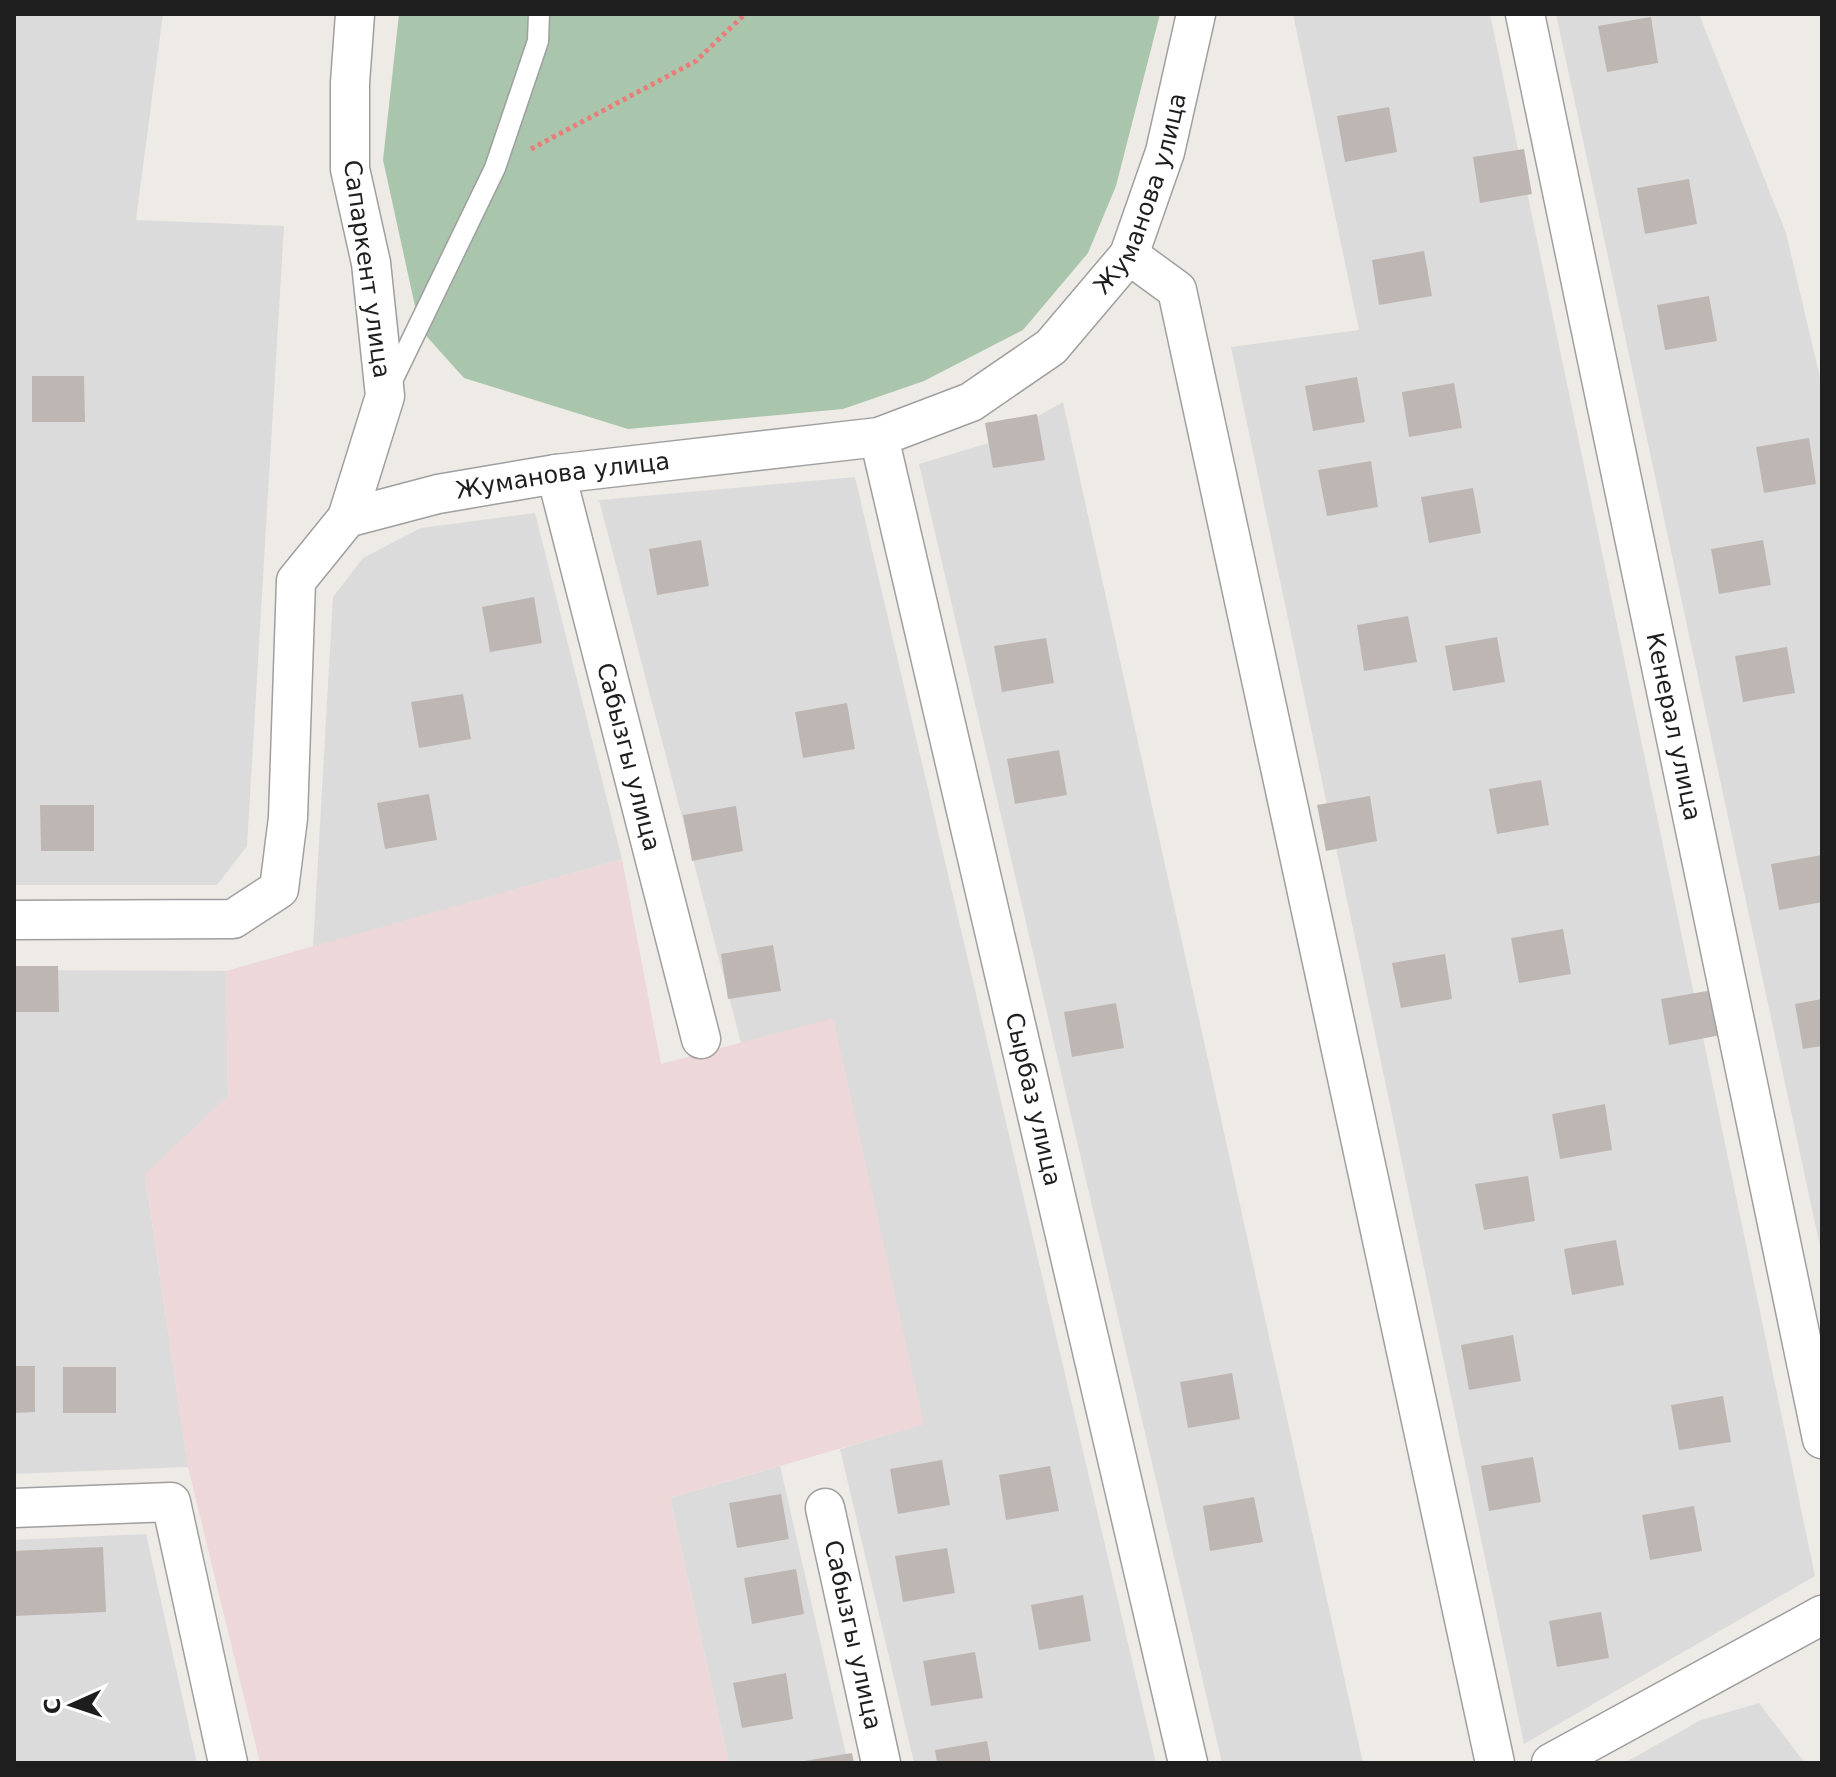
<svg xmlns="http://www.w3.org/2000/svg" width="1836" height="1777" viewBox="0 0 1836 1777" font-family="'DejaVu Sans',sans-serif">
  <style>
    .residential { fill: #dcdbdc }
    .commercial { fill: #edd7d8 }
    .cemetery { fill: #a9c5ab }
    .building { fill: #beb6b3 }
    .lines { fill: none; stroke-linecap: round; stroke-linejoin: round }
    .lane-casing { stroke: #9f9f9f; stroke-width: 23 }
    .street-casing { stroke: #9f9f9f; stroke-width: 41 }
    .path { stroke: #eb7c7a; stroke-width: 5; stroke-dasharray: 4 4; stroke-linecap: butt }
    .lane { stroke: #fff; stroke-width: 20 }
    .street { stroke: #fff; stroke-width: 38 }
    .labels { text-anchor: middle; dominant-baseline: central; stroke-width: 6; stroke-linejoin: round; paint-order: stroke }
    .street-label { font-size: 24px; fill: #1e1e1e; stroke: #fff }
  </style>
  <rect width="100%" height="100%" fill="#eeebe6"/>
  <g class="residential">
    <polygon points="14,14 163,14 136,220 284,226 247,846 217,885 14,885"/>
    <polygon points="1293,14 1490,14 1815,1576 1524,1744 1231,347 1359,330"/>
    <polygon points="1556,14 1699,14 1786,233 1822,386 1822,1256"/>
    <polygon points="1063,402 1363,1763 1222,1763 919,464 992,442"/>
    <polygon points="855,477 1156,1763 914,1763 840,1449 923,1424 833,1019 741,1043 599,500"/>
    <polygon points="535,513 622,859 313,947 333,597 363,558 421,528"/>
    <polygon points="14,970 226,971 228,1096 145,1175 188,1467 14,1474"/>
    <polygon points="780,1466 848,1763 729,1763 670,1498"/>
    <polygon points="146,1534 197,1763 14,1763 14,1540"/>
    <polygon points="1759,1703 1805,1763 1624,1763 1701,1720"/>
  </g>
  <polygon class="commercial" points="622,859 661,1064 833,1018 924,1424 670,1498 729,1763 260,1763 188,1467 145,1174 228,1096 226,971"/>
  <polygon class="cemetery" points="399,14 1160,14 1116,186 1088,253 1023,330 924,381 843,409 628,429 464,378 420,329 383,160"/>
  <g class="building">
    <polygon points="1651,17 1658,63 1607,72 1598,26"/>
    <polygon points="1389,107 1397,152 1345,162 1337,116"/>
    <polygon points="1524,149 1532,194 1480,203 1473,157"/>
    <polygon points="1689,179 1697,224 1645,234 1637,188"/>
    <polygon points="1424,251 1432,296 1379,305 1372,260"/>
    <polygon points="1709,296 1717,341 1665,350 1657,305"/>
    <polygon points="32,376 84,376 85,422 32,422"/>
    <polygon points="1357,377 1365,422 1313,431 1305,386"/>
    <polygon points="1454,383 1462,428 1409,437 1402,392"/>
    <polygon points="1037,414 1045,460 993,468 985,423"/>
    <polygon points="1809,438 1816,484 1764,493 1756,447"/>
    <polygon points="1371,461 1378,507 1327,516 1318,470"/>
    <polygon points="1473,488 1481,533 1429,543 1421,497"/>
    <polygon points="701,540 709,586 657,595 649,549"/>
    <polygon points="1763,540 1771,585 1719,594 1711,549"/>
    <polygon points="534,597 542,643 490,652 482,607"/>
    <polygon points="1408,616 1417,662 1364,671 1357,625"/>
    <polygon points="1497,637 1505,682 1453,691 1445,646"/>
    <polygon points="1046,638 1054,683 1002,692 994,646"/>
    <polygon points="1787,647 1795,693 1743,702 1735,656"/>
    <polygon points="463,694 471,739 419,748 411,702"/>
    <polygon points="847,703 855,749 803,758 795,712"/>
    <polygon points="1059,750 1067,795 1015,804 1007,759"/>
    <polygon points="1541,780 1549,825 1497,834 1489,789"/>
    <polygon points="429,794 437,840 385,849 377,803"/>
    <polygon points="1370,796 1377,841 1326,851 1317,805"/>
    <polygon points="40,805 94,805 94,851 41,851"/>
    <polygon points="736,806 743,851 692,861 683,815"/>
    <polygon points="1822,855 1822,902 1779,910 1771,864"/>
    <polygon points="1563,929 1571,974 1519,983 1511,938"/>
    <polygon points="773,945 781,991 728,999 721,954"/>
    <polygon points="1445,954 1452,999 1401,1008 1392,963"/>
    <polygon points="14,966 58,966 59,1012 14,1012"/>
    <polygon points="1713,990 1721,1035 1669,1045 1661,999"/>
    <polygon points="1822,999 1822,1046 1803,1049 1795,1004"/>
    <polygon points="1116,1003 1124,1048 1072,1057 1064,1012"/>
    <polygon points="1605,1104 1612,1150 1560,1159 1552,1114"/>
    <polygon points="1528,1176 1535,1221 1484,1230 1475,1184"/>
    <polygon points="1616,1240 1624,1285 1572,1295 1564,1249"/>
    <polygon points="1513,1335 1521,1381 1469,1390 1461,1345"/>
    <polygon points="14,1366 35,1366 35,1412 14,1413"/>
    <rect x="63" y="1367" width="53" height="46"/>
    <polygon points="1232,1373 1240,1419 1188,1428 1180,1382"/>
    <polygon points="1723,1396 1731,1442 1679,1450 1671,1405"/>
    <polygon points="1533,1457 1541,1502 1489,1511 1481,1466"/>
    <polygon points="942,1460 950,1505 898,1514 890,1469"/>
    <polygon points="1050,1466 1059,1511 1006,1520 999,1475"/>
    <polygon points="781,1494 789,1539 737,1548 729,1503"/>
    <polygon points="1254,1497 1263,1542 1210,1551 1203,1506"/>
    <polygon points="1694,1506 1702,1551 1650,1560 1642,1515"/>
    <polygon points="103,1547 106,1612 14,1616 14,1551"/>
    <polygon points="947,1548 955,1593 903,1602 895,1556"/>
    <polygon points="796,1569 804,1614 752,1624 744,1578"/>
    <polygon points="1083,1595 1091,1641 1039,1650 1031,1605"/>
    <polygon points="1601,1612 1609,1658 1557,1667 1549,1621"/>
    <polygon points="975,1652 983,1698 931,1706 923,1661"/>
    <polygon points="786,1673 793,1719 742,1728 733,1683"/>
    <polygon points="987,1741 991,1763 937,1763 935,1750"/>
    <polygon points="852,1753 854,1763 804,1763 804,1761"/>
  </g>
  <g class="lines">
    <g class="lane-casing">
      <polyline id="lane" points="390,385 495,168 538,41 539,14"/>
    </g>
    <g class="street-casing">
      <g id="street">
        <path id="s1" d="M1525,14L1822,1439"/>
        <polyline points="1129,255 1177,290 1495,1763"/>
        <path id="s2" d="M879,437L1188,1763"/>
        <path id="s3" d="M556,474L701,1039"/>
        <polyline points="347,518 385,396 371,263 350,169 350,83 355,14"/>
        <path id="s4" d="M14,920L233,919L279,889L288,818L296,581L347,518L438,494L556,474L879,437L971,402L1051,347L1129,255L1165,152L1196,14"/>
        <polyline points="14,1508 171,1502 228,1763"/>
        <path id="s5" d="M825,1508L881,1763"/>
        <polyline points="1551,1763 1822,1615"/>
      </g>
    </g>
    <polyline class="path" points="531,149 696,61 745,14"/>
    <use href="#lane" class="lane"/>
    <use href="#street" class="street"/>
  </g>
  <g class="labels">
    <g class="street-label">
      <text stroke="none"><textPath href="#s4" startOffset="1580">Жуманова улица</textPath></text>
      <text transform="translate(367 269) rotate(82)">Сапаркент улица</text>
      <text stroke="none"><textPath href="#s4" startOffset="884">Жуманова улица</textPath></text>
      <text stroke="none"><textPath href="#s1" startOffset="728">Кенерал улица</textPath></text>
      <text stroke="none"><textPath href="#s3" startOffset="292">Сабызгы улица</textPath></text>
      <text stroke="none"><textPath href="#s2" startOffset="680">Сырбаз улица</textPath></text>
      <text stroke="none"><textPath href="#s5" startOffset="130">Сабызгы улица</textPath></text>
    </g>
  </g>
  <rect width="1836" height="1777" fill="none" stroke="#1e1e1e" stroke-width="32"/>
  <g transform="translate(72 1705) rotate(267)" stroke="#ffffff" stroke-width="6" paint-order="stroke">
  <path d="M0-6L14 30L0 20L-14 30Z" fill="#1e1e1e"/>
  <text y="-12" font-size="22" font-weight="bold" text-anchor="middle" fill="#1e1e1e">С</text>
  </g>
</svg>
